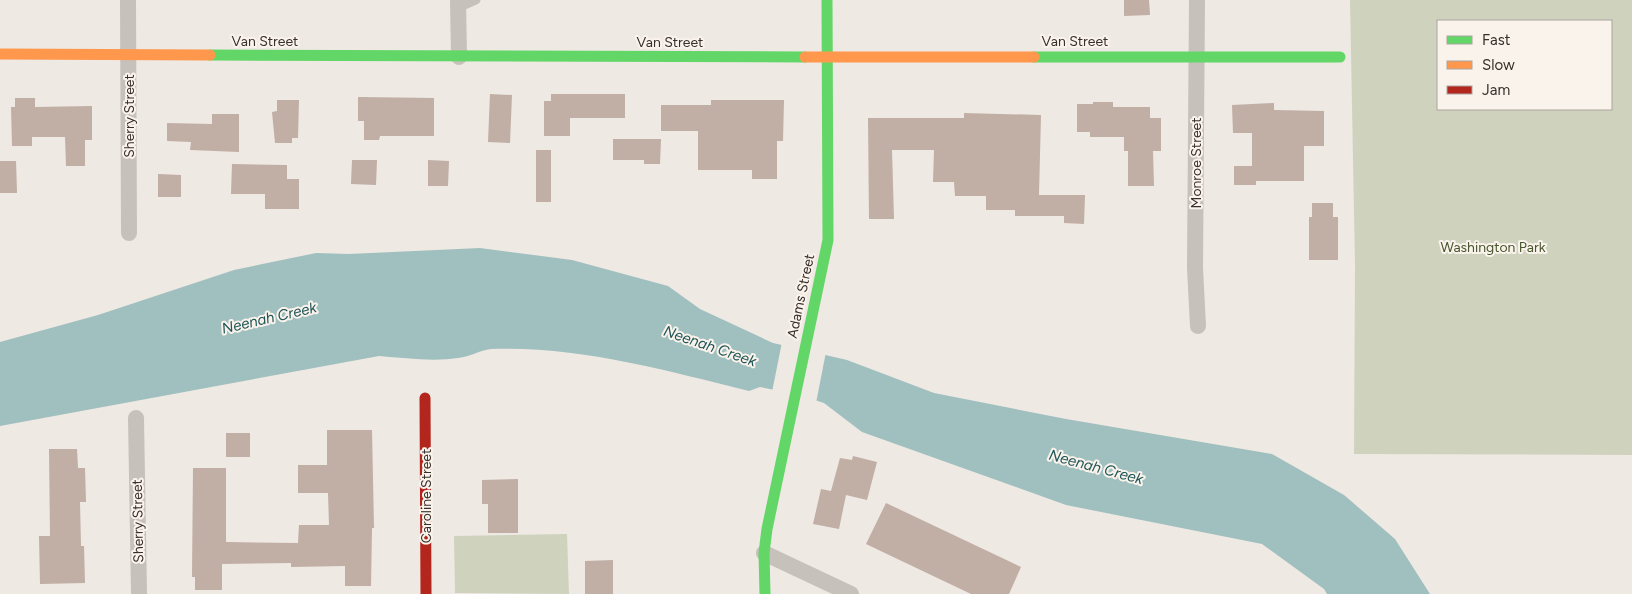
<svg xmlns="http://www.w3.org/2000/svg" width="1632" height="594" viewBox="0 0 1632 594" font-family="Figtree,sans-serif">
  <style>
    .green { fill: #cfd3be; fill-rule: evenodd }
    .water { fill: #a0bfbf }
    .pier { fill: #eee9e3 }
    .building { fill: #c1aea5 }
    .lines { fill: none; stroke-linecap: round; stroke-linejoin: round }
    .lane { stroke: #c7c1bc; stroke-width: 9 }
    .street { stroke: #c7c1bc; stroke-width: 16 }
    .fast { stroke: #63d668; stroke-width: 11 }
    .slow { stroke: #ff974d; stroke-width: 11 }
    .jam { stroke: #b3261e; stroke-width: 11 }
    .labels { text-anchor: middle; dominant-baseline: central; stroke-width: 4; stroke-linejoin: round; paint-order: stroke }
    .street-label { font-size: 14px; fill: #382e2a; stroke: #faf3ec }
    .park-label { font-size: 14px; fill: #48562e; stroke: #faf3ec }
    .water-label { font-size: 15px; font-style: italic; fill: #205659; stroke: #faf3ec }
  </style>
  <rect width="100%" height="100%" fill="#eee9e3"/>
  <g class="green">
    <path d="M1350,0H1632V455L1354,454L1355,265ZM1438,21H1611V109H1438Z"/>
    <polygon points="567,534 569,594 455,593 454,536"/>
  </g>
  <path class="water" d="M480,248L572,260L668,286L700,309L773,343L847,360L934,393L1066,419L1272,454L1344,495L1395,539L1430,594H1327L1324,589L1262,544L1066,505L862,432L824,403L796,394L760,387L749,391C664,370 579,346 491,349C480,350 470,357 458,358C432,362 406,358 379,356L0,426V342L98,315L234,270L316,253L349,254Z"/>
  <polygon class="pier" points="782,342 826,352 816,403 772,392"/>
  <g class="building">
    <polygon points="1124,0 1149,0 1150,15 1124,16"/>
    <polygon points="490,94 512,95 510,143 488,142"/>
    <polygon points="551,94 625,94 625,118 570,118 570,136 544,136 544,101 551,101"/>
    <polygon points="358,97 434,98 434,136 380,136 379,140 364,140 364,121 358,121"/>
    <polygon points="15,98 35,98 35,107 92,106 92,140 85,140 85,166 66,166 65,137 32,137 32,146 12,146 11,107 15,107"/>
    <polygon points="277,100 299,100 298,138 292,138 292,143 275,143 272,112 277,111"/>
    <polygon points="711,100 784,100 783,141 777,141 777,179 752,179 752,170 698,170 698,131 661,131 661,105 711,105"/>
    <polygon points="1093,102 1113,102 1113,107 1150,107 1150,118 1161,118 1161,151 1153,151 1154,186 1128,186 1128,151 1124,151 1124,137 1090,137 1090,132 1077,132 1077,104 1093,104"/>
    <polygon points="1274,103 1274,110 1324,111 1324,146 1304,146 1304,181 1256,181 1256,185 1234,185 1234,166 1252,166 1252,133 1233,133 1232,105"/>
    <polygon points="964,113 1041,115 1039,195 1085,195 1084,224 1064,223 1064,216 1015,216 1015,210 986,210 986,196 955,196 954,182 933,182 934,150 892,150 894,219 869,219 868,118 964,118"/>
    <polygon points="212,114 239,114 239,152 190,150 191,142 167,141 167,123 212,124"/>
    <polygon points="613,139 661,139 660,164 644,164 644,160 613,160"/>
    <rect x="536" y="150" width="15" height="52"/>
    <polygon points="352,160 377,160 376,185 351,184"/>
    <polygon points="428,160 449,161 448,186 428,186"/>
    <polygon points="0,161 16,161 17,193 0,193"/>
    <polygon points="232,164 287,165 287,179 299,179 299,209 265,209 265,194 231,194"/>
    <polygon points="158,174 181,175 181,197 158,197"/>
    <polygon points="1312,203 1333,203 1333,217 1338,217 1338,260 1309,260 1309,217 1312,217"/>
    <polygon points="327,430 372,430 374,528 372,528 371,586 345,586 345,566 291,567 291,563 222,564 222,590 195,590 195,577 192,577 193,468 226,468 226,542 298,543 299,525 329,525 328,493 298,493 298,465 327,465"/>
    <rect x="226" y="433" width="24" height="24"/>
    <polygon points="49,449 77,449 78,468 85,468 86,502 80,502 81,546 84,546 85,583 40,584 39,536 50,536"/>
    <polygon points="853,456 877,462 867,500 846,495 839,529 813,524 821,489 831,491 840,458 852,460"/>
    <polygon points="518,479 518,533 488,533 488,504 482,504 482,480"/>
    <polygon points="886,503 1021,567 1009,594 971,594 866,544"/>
    <polygon points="613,560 613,594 585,594 585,561"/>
  </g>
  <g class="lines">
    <polyline class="lane" points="458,8 476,0"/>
    <g class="street">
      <polyline points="128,0 129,233"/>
      <polyline points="458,0 459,57"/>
      <polyline points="1197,0 1195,268 1198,326"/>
      <polyline points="136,418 139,594"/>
      <polyline points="764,553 851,594"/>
    </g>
    <g class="fast">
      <polyline points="210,55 805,57"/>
      <polyline points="1034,57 1340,57"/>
      <polyline points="765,594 764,553 767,529 828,240 827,0"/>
    </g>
    <g class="slow">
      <polyline points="0,54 210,55"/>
      <polyline points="805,57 1034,57"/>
    </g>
    <polyline class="jam" points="425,398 426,594"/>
  </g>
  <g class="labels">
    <g class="street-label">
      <text x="265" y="41">Van Street</text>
      <text x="1075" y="41">Van Street</text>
      <text x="670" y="42">Van Street</text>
      <text transform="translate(129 116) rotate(-90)">Sherry Street</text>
      <text transform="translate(1196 163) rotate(-90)">Monroe Street</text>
      <text transform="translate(801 296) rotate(-78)">Adams Street</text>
      <text transform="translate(426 496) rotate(-90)">Caroline Street</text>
      <text transform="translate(138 521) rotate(-91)">Sherry Street</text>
    </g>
    <g class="park-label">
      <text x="1493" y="247">Washington Park</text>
    </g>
    <g class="water-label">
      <text transform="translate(269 318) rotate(-13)">Neenah Creek</text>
      <text transform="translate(710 346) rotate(19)">Neenah Creek</text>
      <text transform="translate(1096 467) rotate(15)">Neenah Creek</text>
    </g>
  </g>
  <rect x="1437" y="20" width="175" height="90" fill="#faf3ec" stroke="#aca49e"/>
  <rect x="1447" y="36" width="25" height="8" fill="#63d668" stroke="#aca49e"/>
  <text x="1482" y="45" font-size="15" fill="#382e2a">Fast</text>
  <rect x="1447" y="61" width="25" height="8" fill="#ff974d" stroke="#aca49e"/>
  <text x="1482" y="70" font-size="15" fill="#382e2a">Slow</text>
  <rect x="1447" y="86" width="25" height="8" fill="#b3261e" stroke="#aca49e"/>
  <text x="1482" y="95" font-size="15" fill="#382e2a">Jam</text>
</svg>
